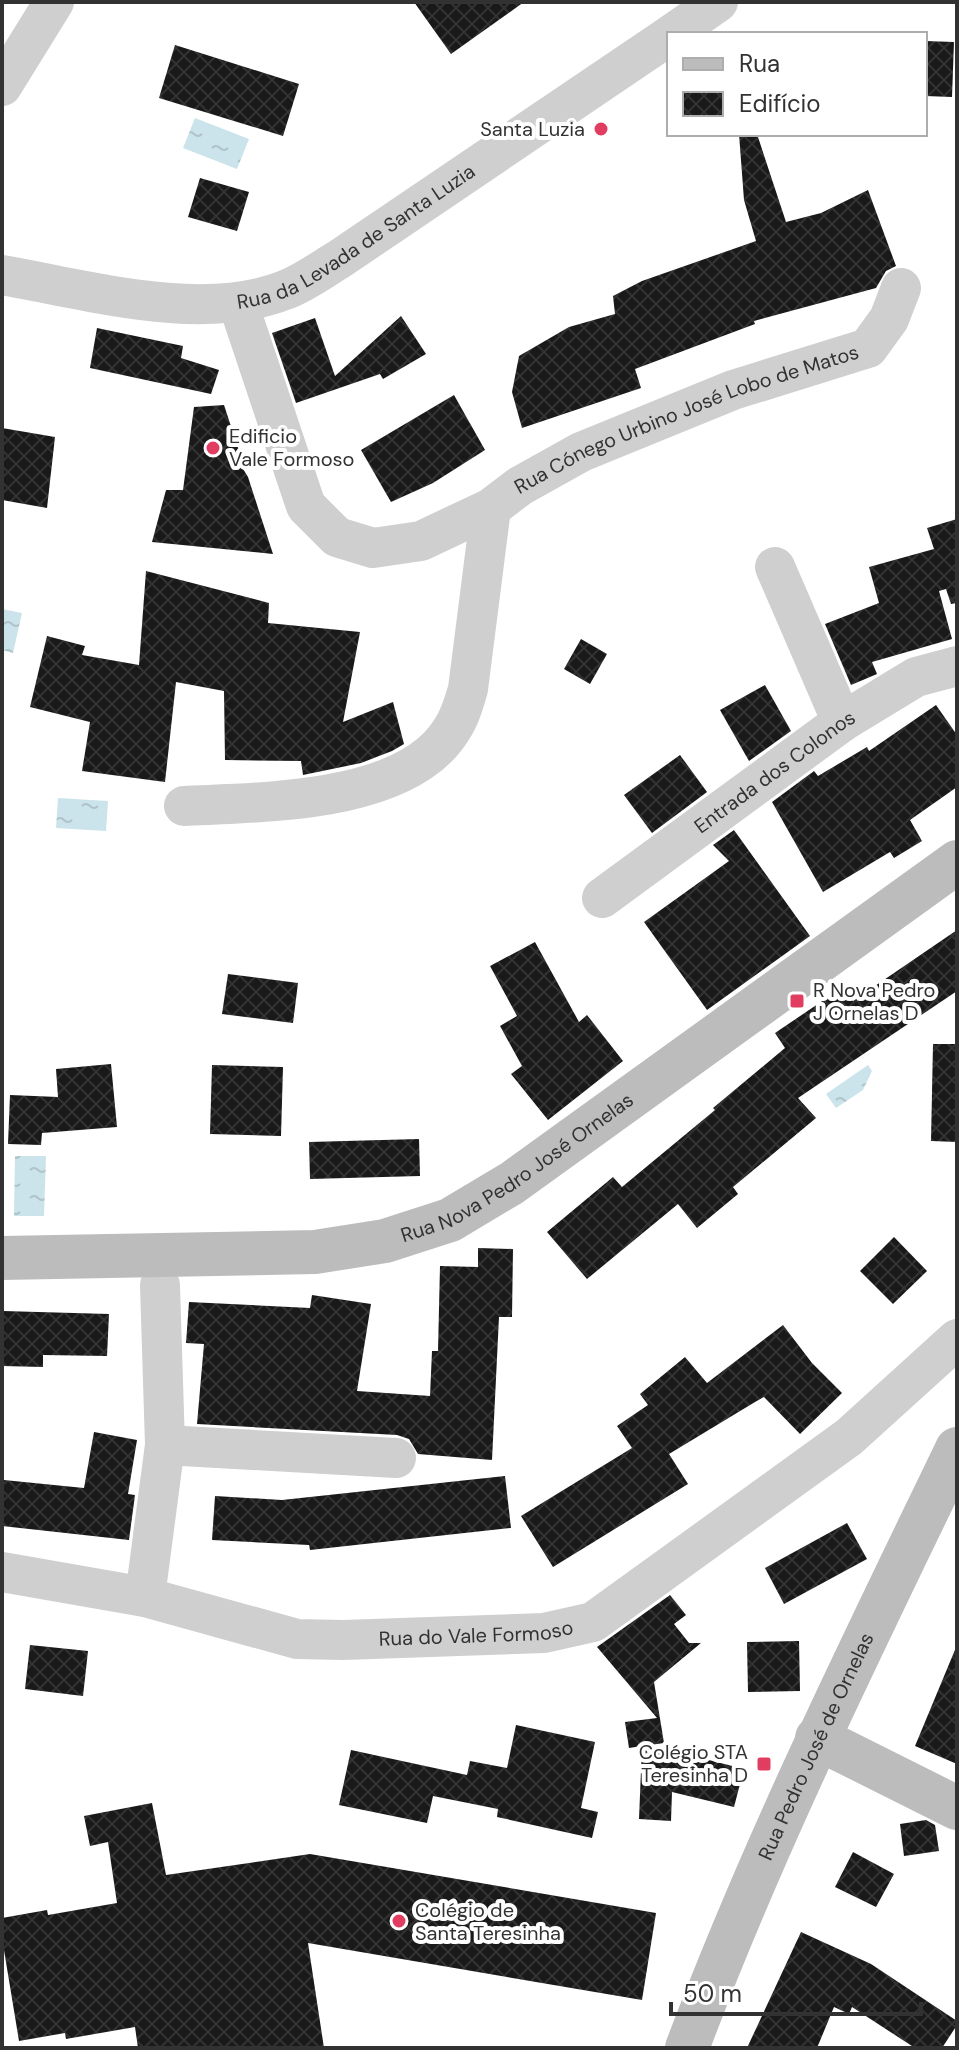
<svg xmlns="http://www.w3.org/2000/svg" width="959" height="2050" viewBox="0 0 959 2050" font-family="'DM Sans',sans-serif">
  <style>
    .water { fill: url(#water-ripples) }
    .building { fill: url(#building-cross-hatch) }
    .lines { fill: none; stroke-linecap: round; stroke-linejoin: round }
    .street { stroke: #cfcfcf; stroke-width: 40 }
    .secondary { stroke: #bcbcbc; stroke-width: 44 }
    .poi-dot { fill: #e03d61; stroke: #fff; stroke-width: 3 }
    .labels { text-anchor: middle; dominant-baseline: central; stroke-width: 8; stroke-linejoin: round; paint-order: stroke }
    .poi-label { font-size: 20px; fill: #323232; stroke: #fff; text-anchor: start }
    .street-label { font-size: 20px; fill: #323232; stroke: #fff }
  </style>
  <defs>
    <pattern id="water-ripples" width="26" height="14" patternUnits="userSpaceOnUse" patternTransform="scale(2)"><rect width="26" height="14" fill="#cbe3ea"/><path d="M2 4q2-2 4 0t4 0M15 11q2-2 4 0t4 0" fill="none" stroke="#afc3c9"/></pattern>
    <pattern id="building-cross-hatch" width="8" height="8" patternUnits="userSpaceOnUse" patternTransform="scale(2)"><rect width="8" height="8" fill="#191919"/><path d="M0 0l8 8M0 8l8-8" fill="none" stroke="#323232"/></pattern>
  </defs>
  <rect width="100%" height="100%" fill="#fff"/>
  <g class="water">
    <polygon points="195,118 249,139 237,169 183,148"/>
    <polygon points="2,609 22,613 13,653 2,650"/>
    <polygon points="58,798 108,801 106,831 56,828"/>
    <polygon points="868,1065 872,1071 863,1090 836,1108 826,1094"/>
    <polygon points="15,1156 46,1156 44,1216 14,1216"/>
  </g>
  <g class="building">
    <polygon points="414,2 524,2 451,54"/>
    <polygon points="925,41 954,42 952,97 925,96"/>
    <polygon points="175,45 299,84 283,136 159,98"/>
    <polygon points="739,134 757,134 786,222 821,213 868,190 896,266 886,271 876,288 754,321 755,324 635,369 641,388 522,428 512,392 519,356 569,327 615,314 613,296 642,281 756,241 744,200"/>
    <polygon points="200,178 249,192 237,231 188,217"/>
    <polygon points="401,316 426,354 383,379 380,374 296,403 272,333 315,318 335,376"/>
    <polygon points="97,328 183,346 181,358 219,370 211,394 90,368"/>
    <polygon points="454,395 485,450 433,483 391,502 361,450"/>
    <polygon points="224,405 243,463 240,464 248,477 273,554 152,542 166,490 183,490 194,407"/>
    <polygon points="2,428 55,437 47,508 2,500"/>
    <polygon points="957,519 957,603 951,604 946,589 939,591 952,639 872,662 877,674 851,685 825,624 879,603 869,567 934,549 927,528"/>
    <polygon points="146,571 269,603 268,623 360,632 343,722 393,702 404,744 392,751 361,763 303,775 301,761 225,760 224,691 176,682 165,782 82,771 90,722 30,707 47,636 85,646 82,655 139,665"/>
    <polygon points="581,639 607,654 590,684 564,669"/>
    <polygon points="765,685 791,731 749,761 720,710"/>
    <polygon points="936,705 957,735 957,787 910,820 922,841 894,858 890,852 823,892 772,802 814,771 818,776 867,747 869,751"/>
    <polygon points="680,755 707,792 652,833 624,795"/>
    <polygon points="734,830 810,936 707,1010 644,922 729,861 713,845"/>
    <polygon points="957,930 957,991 798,1098 816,1118 733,1187 738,1194 697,1228 678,1204 587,1279 547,1232 613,1177 622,1187 715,1110 713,1108 785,1048 775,1033 843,987 853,1001"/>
    <polygon points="535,942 579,1022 587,1015 623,1061 548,1120 511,1074 522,1066 500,1026 517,1016 490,966"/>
    <polygon points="228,974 298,983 293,1023 222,1014"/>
    <polygon points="933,1044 957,1044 957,1142 931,1141"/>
    <polygon points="111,1064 117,1127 42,1133 41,1145 8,1144 10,1095 58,1097 56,1069"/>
    <polygon points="212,1065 283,1067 281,1136 210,1134"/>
    <polygon points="419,1139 420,1176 310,1179 309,1142"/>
    <polygon points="894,1237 927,1271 893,1304 860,1271"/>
    <polygon points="478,1248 513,1249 512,1317 499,1317 492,1460 418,1454 409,1439 397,1435 197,1424 204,1344 186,1343 189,1302 310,1308 312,1295 371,1304 357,1391 430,1396 432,1351 438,1351 440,1266 478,1267"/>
    <polygon points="3,1311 109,1314 107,1356 43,1355 43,1367 2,1366"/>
    <polygon points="783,1325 812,1363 842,1393 800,1434 764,1397 755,1402 669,1454 688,1484 553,1567 521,1516 632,1448 617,1426 648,1405 640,1394 685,1357 707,1383"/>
    <polygon points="94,1432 137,1440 128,1494 135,1495 129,1540 2,1526 4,1480 84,1488"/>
    <polygon points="505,1476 511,1528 310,1550 309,1545 212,1540 215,1496 282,1500"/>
    <polygon points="847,1523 867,1559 784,1604 765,1568"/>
    <polygon points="670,1595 686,1615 674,1624 689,1643 701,1643 654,1682 664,1743 650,1745 744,1769 734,1807 672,1792 671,1821 639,1819 642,1746 629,1748 625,1722 657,1718 597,1647"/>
    <polygon points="799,1641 800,1691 748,1692 747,1642"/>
    <polygon points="30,1645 88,1651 83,1696 25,1689"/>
    <polygon points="957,1645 957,1764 915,1746"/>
    <polygon points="516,1725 595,1742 581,1808 598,1812 592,1838 497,1817 498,1809 433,1796 427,1823 339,1805 351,1750 467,1775 470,1761 507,1768"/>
    <polygon points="152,1803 166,1875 310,1854 656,1913 642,2000 308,1943 324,2048 138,2048 135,2027 66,2039 65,2033 19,2041 2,1938 2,1918 47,1910 48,1915 117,1903 108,1842 90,1846 84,1816"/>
    <polygon points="926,1820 935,1825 939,1851 904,1856 900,1824"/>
    <polygon points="853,1852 894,1874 876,1907 835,1887"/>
    <polygon points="801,1932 871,1964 957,2021 957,2025 942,2048 915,2048 852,2007 849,2014 834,2007 817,2048 747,2048"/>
  </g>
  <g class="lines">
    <g class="street">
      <polyline points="672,34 718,2"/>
      <polyline points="2,86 54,2"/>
      <path id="s1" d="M2,275C88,290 202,323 285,290C304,283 321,270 338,260L669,36"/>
      <path id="s2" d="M238,303L306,506L337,537L373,548L421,541L491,508L520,486L581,452L733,390L868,348L889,319L901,288"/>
      <polyline points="775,567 842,722"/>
      <path d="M184,806C261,802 407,804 452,729C460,717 464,703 468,689L491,508"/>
      <path id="s3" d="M602,898L842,722L916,677L957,666"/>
      <polyline points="165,1445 396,1458"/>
      <path id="s4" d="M2,1572L145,1597L297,1639L343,1640L544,1633L593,1622L849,1437L957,1339"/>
      <polyline points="145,1597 165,1445 160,1285"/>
    </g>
    <g class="secondary">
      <path id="s5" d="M2,1258L315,1252L385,1241L450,1220L512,1183L957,862"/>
      <polyline points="817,1738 957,1808"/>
      <path id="s6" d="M687,2048C764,1843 862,1646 957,1449"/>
    </g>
  </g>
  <g class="poi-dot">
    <circle cx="601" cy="129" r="8"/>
    <circle cx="213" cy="448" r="8"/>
    <rect x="789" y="993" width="16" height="16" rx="4"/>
    <rect x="756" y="1756" width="16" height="16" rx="4"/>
    <circle cx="399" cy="1921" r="8"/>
  </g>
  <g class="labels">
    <g class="poi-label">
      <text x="585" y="129" text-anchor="end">Santa Luzia</text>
      <text x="229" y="436">Edificio<tspan x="229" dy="23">Vale Formoso</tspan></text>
      <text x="813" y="990">R Nova Pedro<tspan x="813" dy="23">J Ornelas D</tspan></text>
      <text x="748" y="1752" text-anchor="end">Colégio STA<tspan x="748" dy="23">Teresinha D</tspan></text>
      <text x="415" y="1910">Colégio de<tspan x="415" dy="23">Santa Teresinha</tspan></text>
    </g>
    <g class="street-label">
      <text stroke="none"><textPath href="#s1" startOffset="374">Rua da Levada de Santa Luzia</textPath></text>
      <text stroke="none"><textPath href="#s2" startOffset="638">Rua Cónego Urbino José Lobo de Matos</textPath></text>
      <text stroke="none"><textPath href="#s3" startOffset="214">Entrada dos Colonos</textPath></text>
      <text stroke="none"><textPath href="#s5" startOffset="536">Rua Nova Pedro José Ornelas</textPath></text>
      <text stroke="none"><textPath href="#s4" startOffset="482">Rua do Vale Formoso</textPath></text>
      <text stroke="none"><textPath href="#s6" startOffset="328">Rua Pedro José de Ornelas</textPath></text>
    </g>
  </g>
  <rect width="959" height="2050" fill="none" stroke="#323232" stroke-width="8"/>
  <rect x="667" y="32" width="260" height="104" fill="#ffffff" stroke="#adadad" stroke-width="2"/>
  <rect x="683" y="58" width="40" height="12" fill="#bcbcbc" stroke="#adadad" stroke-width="2"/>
  <text x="739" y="72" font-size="24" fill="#323232">Rua</text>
  <rect x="683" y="92" width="40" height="24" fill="url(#building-cross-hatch)" stroke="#adadad" stroke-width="2"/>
  <text x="739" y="112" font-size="24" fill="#323232">Edifício</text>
  <path d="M671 2002v12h250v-12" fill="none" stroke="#323232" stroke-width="4"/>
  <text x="683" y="2002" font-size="24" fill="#323232" stroke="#ffffff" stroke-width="6" paint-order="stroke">50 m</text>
</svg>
